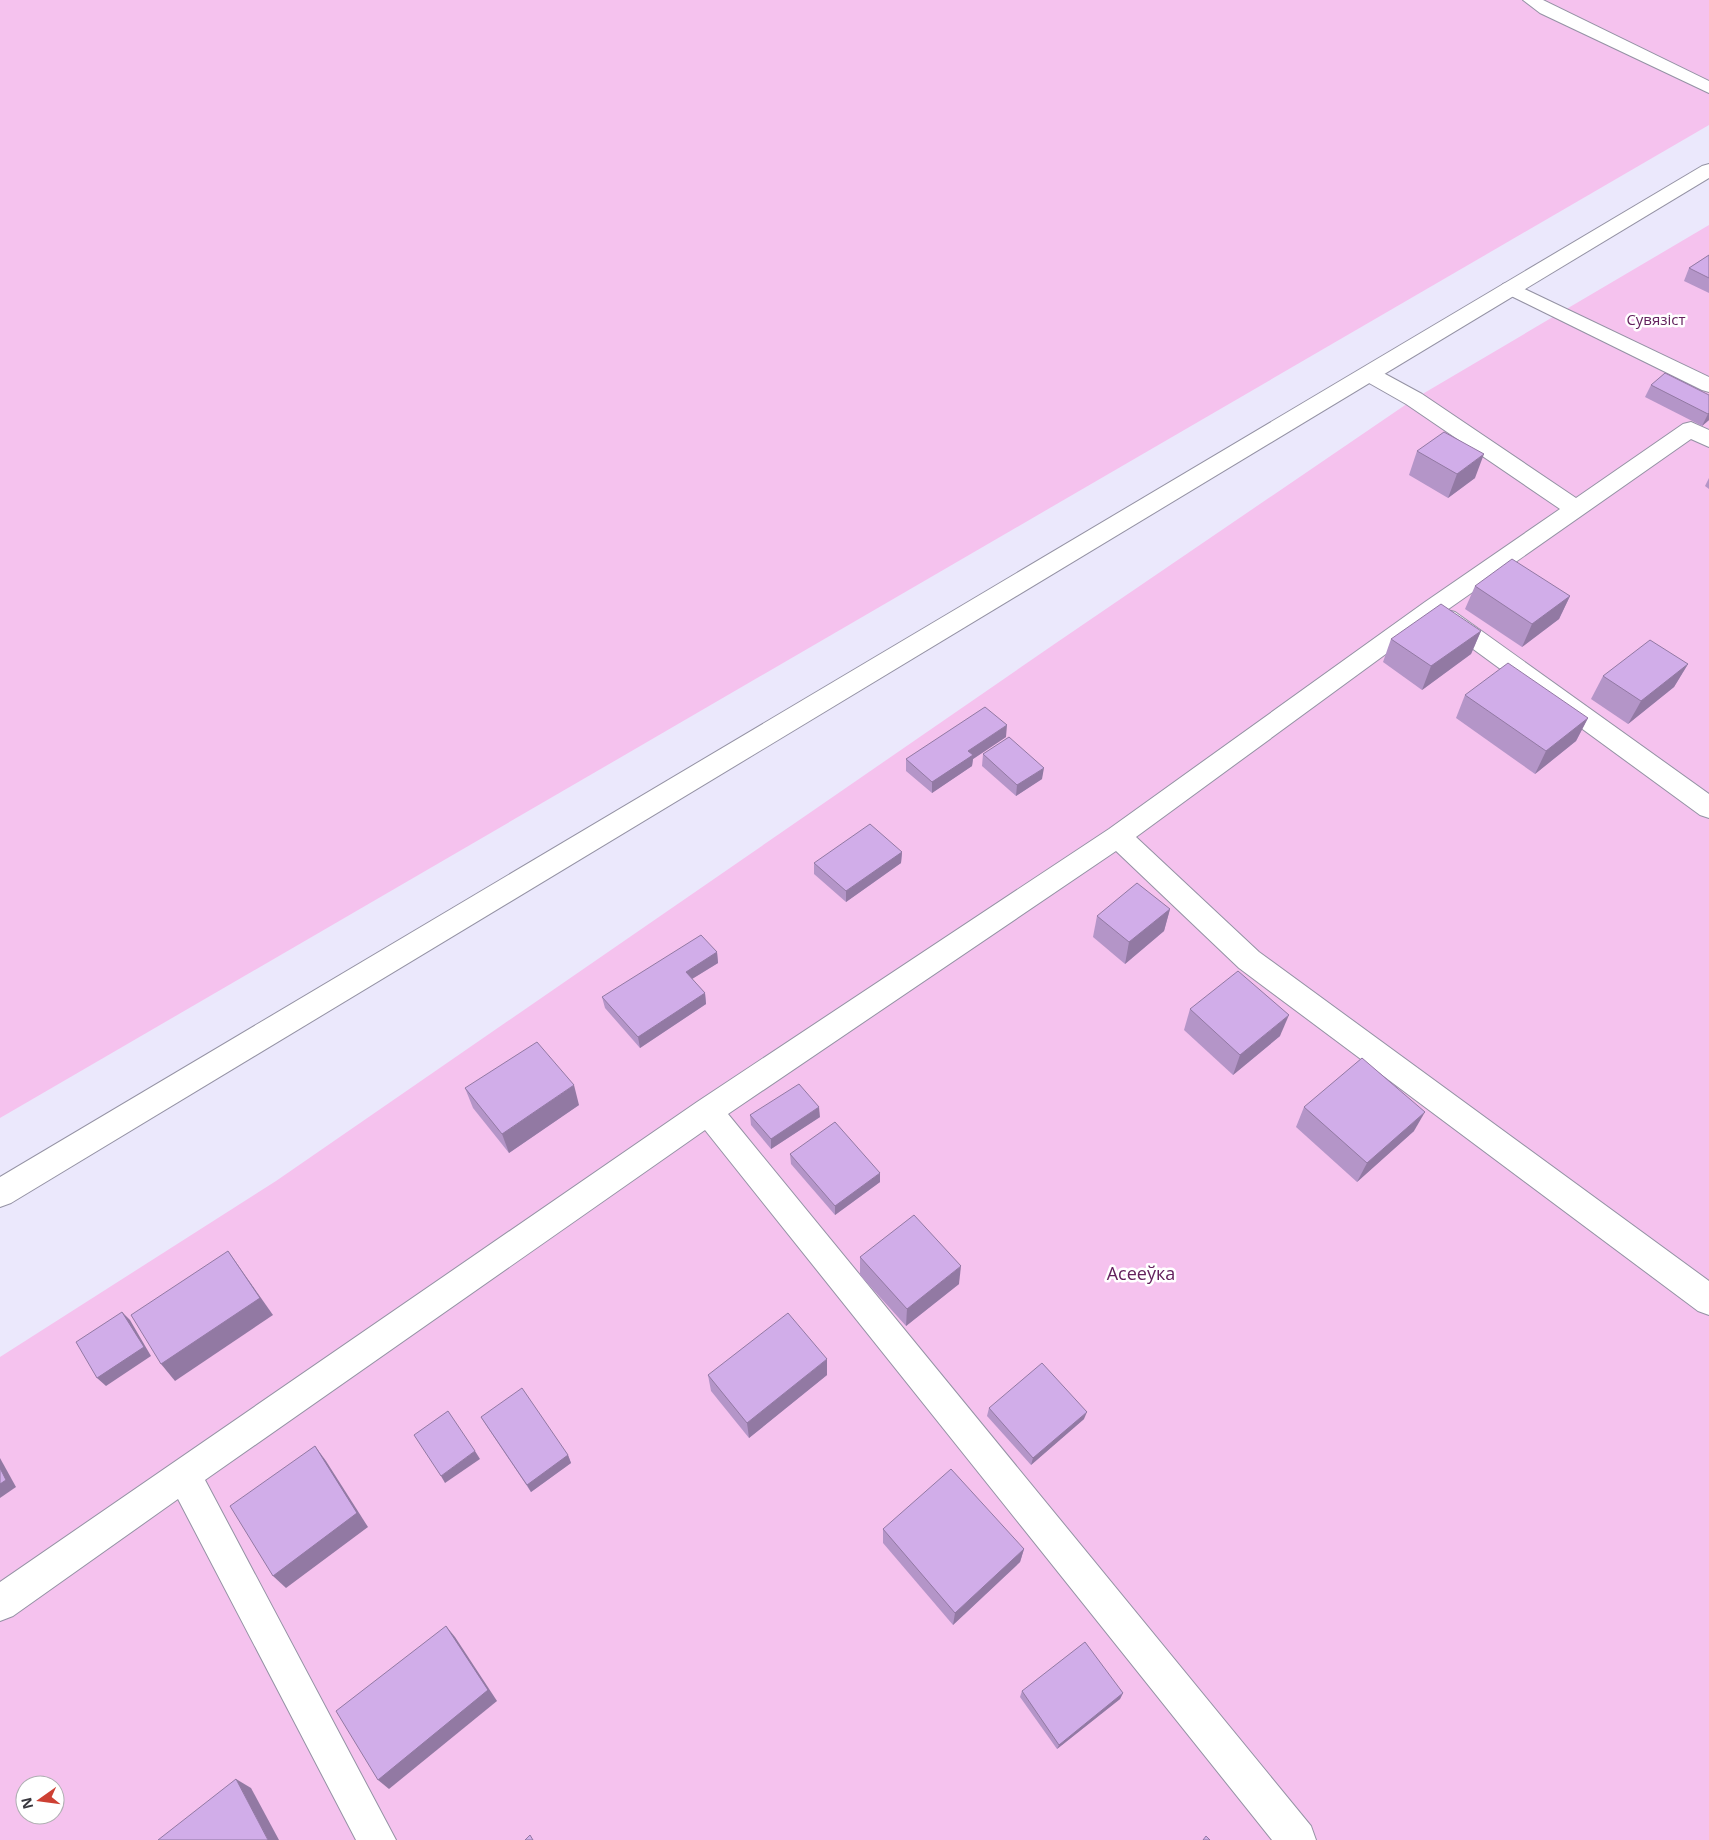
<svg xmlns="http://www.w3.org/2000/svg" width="1709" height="1840" viewBox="0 0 1709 1840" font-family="'Open Sans',sans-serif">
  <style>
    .green { fill: #f5c2ee; fill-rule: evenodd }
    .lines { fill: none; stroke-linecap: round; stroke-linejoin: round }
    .lane-casing { stroke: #9492a4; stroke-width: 2 }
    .street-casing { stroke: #9492a4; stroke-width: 2 }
    .secondary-casing { stroke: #9492a4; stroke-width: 2 }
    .lane { fill: #fff; fill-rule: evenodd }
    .street { fill: #fff; fill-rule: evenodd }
    .secondary { fill: #fff; fill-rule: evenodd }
    .wall { fill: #b495c8 }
    .shaded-wall { fill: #9279a3 }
    .building { fill: #d1ade9; stroke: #9279a3 }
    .labels { text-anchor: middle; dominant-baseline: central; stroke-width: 5; stroke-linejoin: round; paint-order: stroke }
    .far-park-label { font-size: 15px; fill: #63215d; stroke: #fff }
    .park-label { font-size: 18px; fill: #63215d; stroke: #fff }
  </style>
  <rect width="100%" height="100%" fill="#ebe8fc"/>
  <g class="green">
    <polygon points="0,0 1709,0 1709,125 0,1118"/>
    <path d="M1709,225V1840H0V1357L276,1181L1056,643L1414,399ZM25,1785H55V1815H25Z"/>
  </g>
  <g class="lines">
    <g class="lane-casing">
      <g id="lane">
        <polygon points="1523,0 1543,0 1709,81 1709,93 1540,13"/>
        <polygon points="1510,282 1709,377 1709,392 1702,390 1503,292 1500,288 1503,284"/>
      </g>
    </g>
    <g class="street-casing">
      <polygon id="street" points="1369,368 1376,369 1422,394 1576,498 1683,424 1691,422 1709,430 1709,447 1691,439 1447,610 1455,612 1709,794 1709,818 1700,815 1439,624 1435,618 1136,837 1259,952 1709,1281 1709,1315 1698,1311 1239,968 1116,851 728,1114 1311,1826 1316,1840 1272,1840 705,1130 205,1480 396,1840 356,1840 178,1499 13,1616 0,1621 0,1582 697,1102 1109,829 1425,602 1560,509 1406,404 1362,379 1359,374 1362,369"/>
    </g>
    <g class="secondary-casing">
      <polygon id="secondary" points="1709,164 1709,178 11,1203 0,1207 0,1177 1702,166"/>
    </g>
    <use href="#lane" class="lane"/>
    <use href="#street" class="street"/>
    <use href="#secondary" class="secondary"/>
  </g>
  <g class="wall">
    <polygon points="1709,255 1709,293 1684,281 1689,268"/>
    <polygon points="1651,385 1709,395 1709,420 1702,426 1645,397"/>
    <polygon points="1417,451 1475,478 1448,498 1409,475"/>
    <polygon points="1709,478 1709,489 1705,486"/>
    <polygon points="1475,586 1570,596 1559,619 1522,647 1465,609"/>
    <polygon points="1481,631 1471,654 1422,690 1383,662 1391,639"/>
    <polygon points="1688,664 1674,687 1628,724 1591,699 1603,676"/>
    <polygon points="1465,695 1588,718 1576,741 1535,774 1456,718"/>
    <polygon points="1006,737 973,759 972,766 932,793 906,771 906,759"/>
    <polygon points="983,754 1042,779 1016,796 982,766"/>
    <polygon points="902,852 901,863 846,902 814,874 814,863"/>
    <polygon points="1170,909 1164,931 1125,964 1093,937 1097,916"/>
    <polygon points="717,952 718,963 692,979 705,993 706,1004 640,1048 605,1008 602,997"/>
    <polygon points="1190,1009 1280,1036 1233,1075 1184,1030"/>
    <polygon points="465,1088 579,1105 509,1153 473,1108"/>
    <polygon points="1304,1107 1414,1131 1357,1182 1296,1127"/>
    <polygon points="750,1115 820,1117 771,1149 751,1125"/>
    <polygon points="790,1154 880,1182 835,1215 791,1164"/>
    <polygon points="860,1257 959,1284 906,1326 860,1275"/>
    <polygon points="708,1375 827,1375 749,1438 711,1391"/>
    <polygon points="989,1408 1084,1419 1031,1465 987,1416"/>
    <polygon points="481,1417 568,1455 571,1463 531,1492 486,1425"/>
    <polygon points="883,1529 1024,1549 1020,1562 953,1625 883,1543"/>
    <polygon points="1022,1691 1123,1693 1120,1699 1057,1749 1020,1697"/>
  </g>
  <g class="shaded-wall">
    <polygon points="1709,413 1709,420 1702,426 1708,414"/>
    <polygon points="1484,454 1475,478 1448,498 1457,474"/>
    <polygon points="1570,596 1559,619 1522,647 1532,624"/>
    <polygon points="1481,631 1471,654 1422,690 1431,666"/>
    <polygon points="1688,664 1674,687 1628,724 1641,701"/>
    <polygon points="1588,718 1576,741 1535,774 1546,751"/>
    <polygon points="1007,725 1006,737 973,759 972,766 932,793 932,782 968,751"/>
    <polygon points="1044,768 1042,779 1016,796 1017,785"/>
    <polygon points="902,852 901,863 846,902 846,891"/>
    <polygon points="1170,909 1164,931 1125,964 1129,942"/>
    <polygon points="717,952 718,963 687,982 686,972"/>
    <polygon points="705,993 706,1004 640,1048 638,1037"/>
    <polygon points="1289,1015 1280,1036 1233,1075 1240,1055"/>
    <polygon points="574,1085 579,1105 509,1153 502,1134"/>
    <polygon points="819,1107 820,1117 771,1149 771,1139"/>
    <polygon points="1425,1112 1414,1131 1357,1182 1367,1163"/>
    <polygon points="880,1173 880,1182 835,1215 835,1206"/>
    <polygon points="228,1251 273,1315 175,1381 161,1364"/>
    <polygon points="961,1266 959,1284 906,1326 907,1309"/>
    <polygon points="122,1312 130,1320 151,1356 106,1386 97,1378"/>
    <polygon points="827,1359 827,1375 749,1438 747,1423"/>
    <polygon points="1087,1412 1084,1419 1031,1465 1033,1458"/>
    <polygon points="315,1446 326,1461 368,1527 286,1588 273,1576"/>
    <polygon points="475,1451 480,1459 445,1483 441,1476"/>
    <polygon points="568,1455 571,1463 531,1492 527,1485"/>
    <polygon points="0,1458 16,1487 0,1498"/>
    <polygon points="1024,1549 1020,1562 953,1625 955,1613"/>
    <polygon points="446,1626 455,1637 497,1701 389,1789 378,1780"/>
    <polygon points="1123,1693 1120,1699 1057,1749 1059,1745"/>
    <polygon points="236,1779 251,1788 279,1840 268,1840"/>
  </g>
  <g class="building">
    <polygon points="1709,255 1709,278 1689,268"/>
    <polygon points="1665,373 1709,395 1709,413 1708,414 1651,385"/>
    <polygon points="1444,432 1484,454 1457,474 1417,451"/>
    <polygon points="1512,559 1570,596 1532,624 1475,586"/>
    <polygon points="1441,604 1481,631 1431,666 1391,639"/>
    <polygon points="1650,640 1688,664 1641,701 1603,676"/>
    <polygon points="1508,663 1588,718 1546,751 1465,695"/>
    <polygon points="985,707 1007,725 968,751 973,755 932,782 906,759"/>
    <polygon points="1009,737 1044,768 1017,785 983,754"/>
    <polygon points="870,824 902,852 846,891 814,863"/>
    <polygon points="1137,883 1170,909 1129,942 1097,916"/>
    <polygon points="701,935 717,952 686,972 705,993 638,1037 602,997"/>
    <polygon points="1238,971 1289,1015 1240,1055 1190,1009"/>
    <polygon points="537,1042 574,1085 502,1134 465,1088"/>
    <polygon points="1362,1058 1425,1112 1367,1163 1304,1107"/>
    <polygon points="799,1084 819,1107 771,1139 750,1115"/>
    <polygon points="835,1122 880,1173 835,1206 790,1154"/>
    <polygon points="914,1215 961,1266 907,1309 860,1257"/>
    <polygon points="228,1251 260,1298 161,1364 131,1315"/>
    <polygon points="122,1312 144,1347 97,1378 76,1342"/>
    <polygon points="788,1313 827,1359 747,1423 708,1375"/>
    <polygon points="1042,1363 1087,1412 1033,1458 989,1408"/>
    <polygon points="522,1388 568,1455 527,1485 481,1417"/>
    <polygon points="448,1411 475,1451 441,1476 414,1435"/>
    <polygon points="315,1446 357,1513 273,1576 230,1506"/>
    <polygon points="0,1468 6,1480 0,1484"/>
    <polygon points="951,1469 1024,1549 955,1613 883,1529"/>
    <polygon points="446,1626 488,1690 378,1780 336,1711"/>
    <polygon points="1085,1642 1123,1693 1059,1745 1022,1691"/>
    <polygon points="236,1779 268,1840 158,1840"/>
    <polygon points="530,1835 533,1840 525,1840"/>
    <polygon points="1206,1836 1210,1840 1203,1840"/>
  </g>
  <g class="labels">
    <g class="far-park-label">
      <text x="1656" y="319">Сувязіст</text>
    </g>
    <g class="park-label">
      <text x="1141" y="1273">Асееўка</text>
    </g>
  </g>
  <g transform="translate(40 1800) rotate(256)"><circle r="24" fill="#ffffff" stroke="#afafb2"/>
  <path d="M0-4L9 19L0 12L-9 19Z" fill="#cd4033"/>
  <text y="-8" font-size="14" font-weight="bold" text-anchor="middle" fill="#38373e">N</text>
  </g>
</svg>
